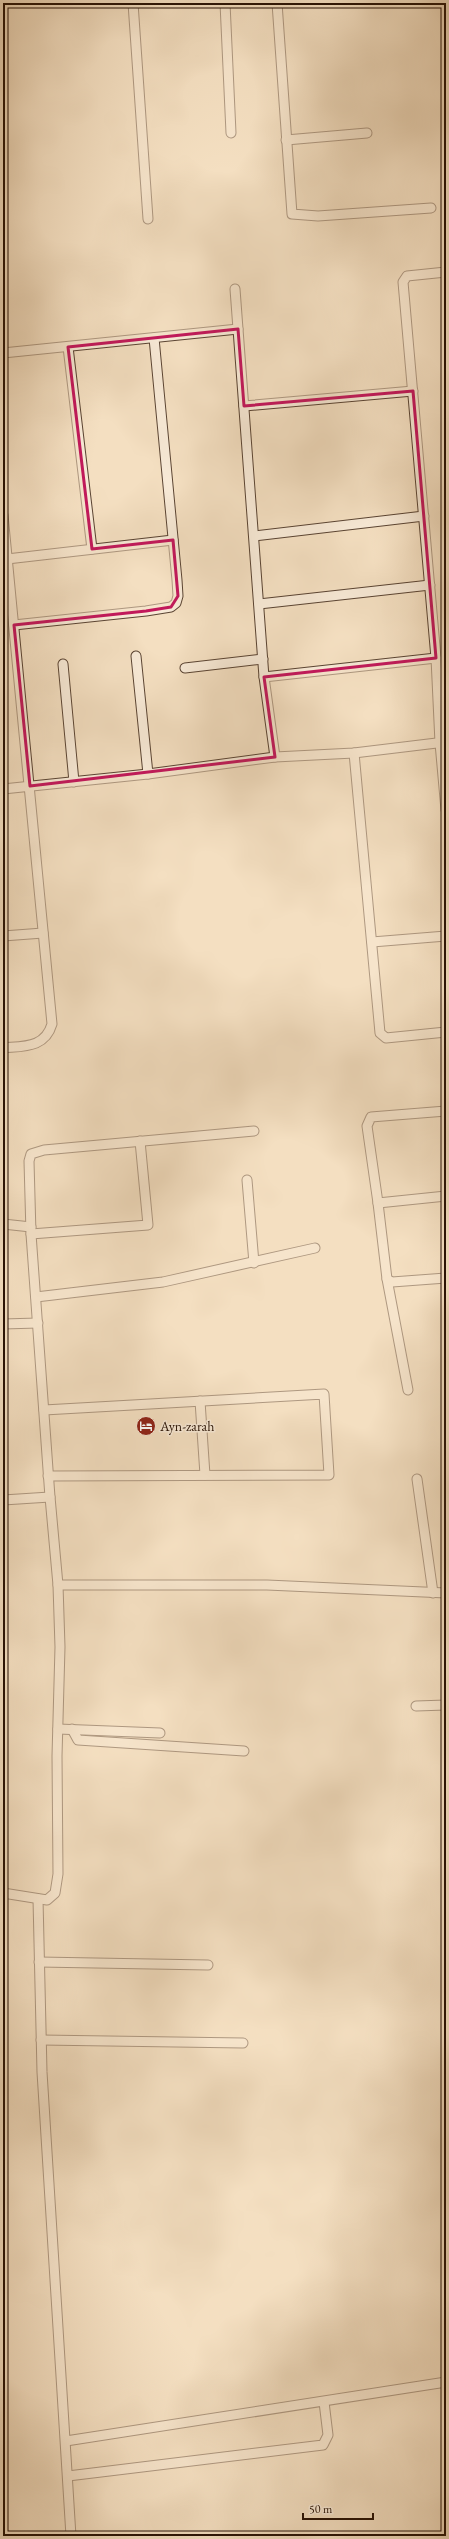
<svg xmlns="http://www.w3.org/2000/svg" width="449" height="2539" viewBox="0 0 449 2539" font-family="'EB Garamond',serif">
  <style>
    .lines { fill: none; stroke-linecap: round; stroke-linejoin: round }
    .minor-casing { stroke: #5a4433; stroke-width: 11 }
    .minor { stroke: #f8ead7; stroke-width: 9 }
    .marked { fill: none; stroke: #c2185b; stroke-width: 3; stroke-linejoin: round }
    .labels { text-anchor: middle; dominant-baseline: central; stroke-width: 3; stroke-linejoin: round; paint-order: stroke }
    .poi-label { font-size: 14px; fill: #271104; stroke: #f8ead7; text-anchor: start }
  </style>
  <rect width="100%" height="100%" fill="#f4dfc1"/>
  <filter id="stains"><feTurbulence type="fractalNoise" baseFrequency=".005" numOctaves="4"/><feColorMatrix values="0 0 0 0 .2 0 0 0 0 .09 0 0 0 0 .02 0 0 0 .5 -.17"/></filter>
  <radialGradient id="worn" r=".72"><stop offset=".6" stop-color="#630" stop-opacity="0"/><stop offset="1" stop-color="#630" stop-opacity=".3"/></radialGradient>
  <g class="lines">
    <g class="minor-casing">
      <g id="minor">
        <polyline points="133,3 148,219"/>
        <polyline points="225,3 231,133"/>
        <polyline points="277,3 292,214 318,216 431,208"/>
        <polyline points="286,140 367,133"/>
        <polyline points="446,272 407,276 403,282 436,658 440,743 446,810"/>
        <polyline points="235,289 264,677 275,757"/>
        <polyline points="68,347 92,549"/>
        <polyline points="3,353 238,329"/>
        <polyline points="244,406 413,391"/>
        <path d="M3,515L52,1024C45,1048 24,1046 3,1048"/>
        <polyline points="254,536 424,516"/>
        <polyline points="7,559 173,540"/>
        <polyline points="259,604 430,585"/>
        <polyline points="14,625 146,611 171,607 176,603 178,596 177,580 154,338"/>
        <polyline points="136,656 148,774"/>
        <polyline points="63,664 74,782"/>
        <polyline points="185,668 263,659"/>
        <polyline points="264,677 436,658"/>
        <polyline points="354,753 380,1033 386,1038 446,1032"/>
        <polyline points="3,789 148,774 275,757 354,753 445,742"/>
        <polyline points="3,936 43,933"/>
        <polyline points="372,942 446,936"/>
        <polyline points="446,1111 371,1117 367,1126 378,1203 446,1196"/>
        <polyline points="247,1180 254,1263"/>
        <polyline points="378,1203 387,1279 392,1282 446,1278"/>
        <polyline points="3,1224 31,1227"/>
        <polyline points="31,1234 148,1225 140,1141"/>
        <polyline points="387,1279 408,1390"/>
        <polyline points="36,1297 163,1282 315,1248"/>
        <polyline points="3,1324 38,1323"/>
        <polyline points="200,1401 205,1475"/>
        <polyline points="44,1410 324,1394 329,1475 48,1476"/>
        <polyline points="417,1479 433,1593"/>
        <polyline points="3,1500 50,1497"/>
        <polyline points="58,1585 267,1585 446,1593"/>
        <polyline points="416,1706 446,1705"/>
        <polyline points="58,1729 160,1733"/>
        <polyline points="72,1729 78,1740 244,1751"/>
        <polyline points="3,1893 47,1900 55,1893 58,1874 57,1756 60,1647 58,1585 50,1497 31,1234 29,1161 31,1154 44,1150 254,1131"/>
        <polyline points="38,1899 42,2072 71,2536"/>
        <polyline points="39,1962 208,1965"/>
        <polyline points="41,2040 243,2043"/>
        <polyline points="66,2441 446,2382"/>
        <polyline points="68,2476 323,2445 328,2435 324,2402"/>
      </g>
    </g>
    <use href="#minor" class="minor"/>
  </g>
  <path d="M0 0H449V2539H0ZM238,329L244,406L413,391L436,658L264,677L275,757L30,786L14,625L146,611L171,607L178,596L173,540L92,549L68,347Z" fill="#f4dfc1" fill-opacity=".55" fill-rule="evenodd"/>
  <path class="marked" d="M238,329L244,406L413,391L436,658L264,677L275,757L30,786L14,625L146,611L171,607L178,596L173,540L92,549L68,347Z"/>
  <defs>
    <g id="hotel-disc" transform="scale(1)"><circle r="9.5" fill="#8f2418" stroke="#f8ead7"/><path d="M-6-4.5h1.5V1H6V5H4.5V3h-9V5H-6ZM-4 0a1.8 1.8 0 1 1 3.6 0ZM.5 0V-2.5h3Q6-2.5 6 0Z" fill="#fff"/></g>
  </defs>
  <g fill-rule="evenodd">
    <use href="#hotel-disc" x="146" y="1426"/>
  </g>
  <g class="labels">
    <g class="poi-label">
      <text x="160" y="1426">Ayn-zarah</text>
    </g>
  </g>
  <rect width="449" height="2539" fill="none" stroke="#f4dfc1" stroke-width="16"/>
  <rect x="4" y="4" width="441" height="2531" fill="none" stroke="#271104" stroke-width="2"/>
  <rect x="8" y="8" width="433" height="2523" fill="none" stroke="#271104"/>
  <path d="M303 2513v6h70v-6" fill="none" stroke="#271104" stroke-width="2"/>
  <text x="309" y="2513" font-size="12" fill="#271104" stroke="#f8ead7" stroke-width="3" paint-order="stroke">50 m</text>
  <rect width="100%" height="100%" filter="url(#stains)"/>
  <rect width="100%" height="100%" fill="url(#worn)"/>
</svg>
